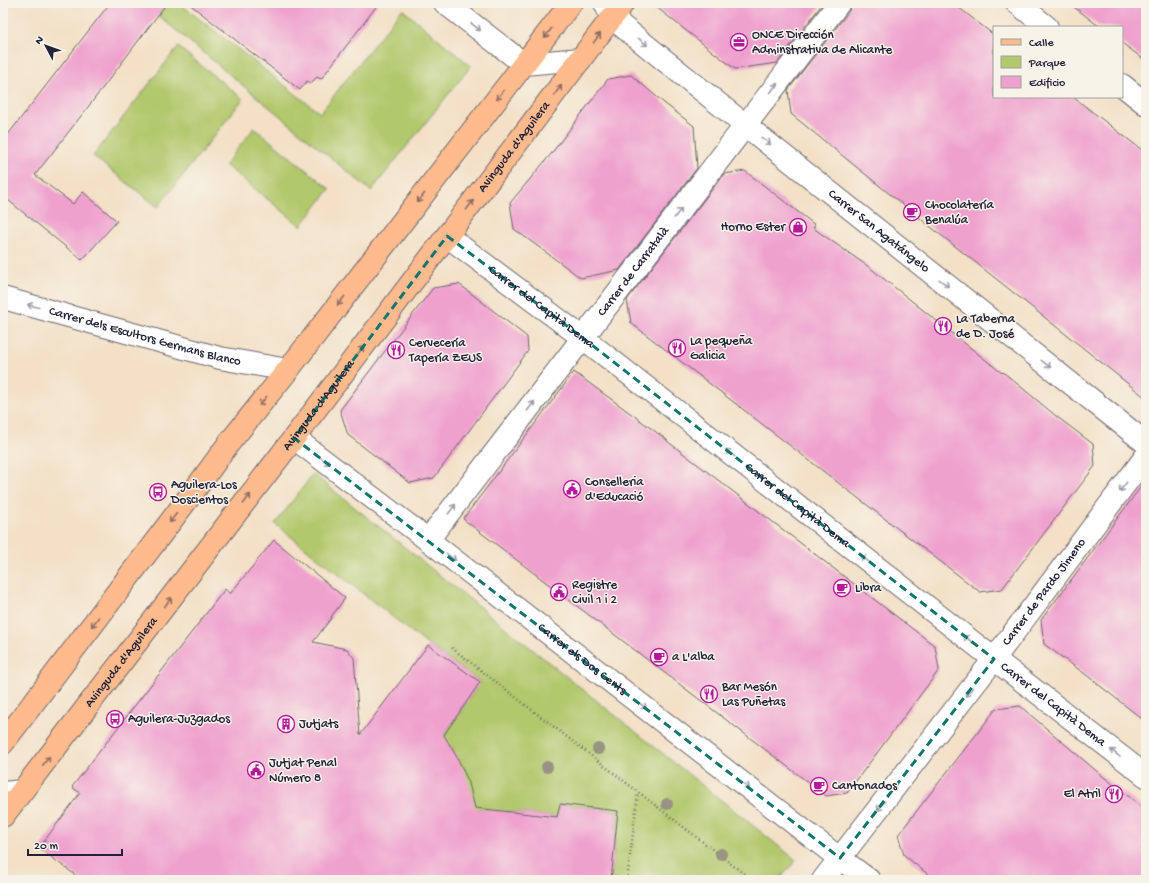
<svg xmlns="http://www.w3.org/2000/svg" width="1149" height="883" viewBox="0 0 1149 883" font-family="'Gochi Hand',sans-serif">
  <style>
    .green { fill: #b1c86c; stroke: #6a7554 }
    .building { fill: #efa1ce }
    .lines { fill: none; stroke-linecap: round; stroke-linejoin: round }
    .street-casing { stroke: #6b646c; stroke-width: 24 }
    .primary-casing { stroke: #6b646c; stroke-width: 24 }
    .path { stroke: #6b646c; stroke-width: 2.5; stroke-dasharray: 1 3; stroke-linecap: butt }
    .street { stroke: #fff; stroke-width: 22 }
    .primary { stroke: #fcba8d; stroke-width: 22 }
    .tree { fill: #989382 }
    .oneway { stroke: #9c9ca7 }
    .oneway2 { stroke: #8f6e64 }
    .marked { fill: none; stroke: #0f766e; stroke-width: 3; stroke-dasharray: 8 5; stroke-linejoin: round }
    .labels { text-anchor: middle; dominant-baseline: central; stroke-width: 3; stroke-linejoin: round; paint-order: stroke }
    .poi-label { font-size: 13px; fill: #22223b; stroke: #f7f3e8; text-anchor: start }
    .street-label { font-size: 13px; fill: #22223b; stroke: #f7f3e8 }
  </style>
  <rect width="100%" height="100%" fill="#f7f3e8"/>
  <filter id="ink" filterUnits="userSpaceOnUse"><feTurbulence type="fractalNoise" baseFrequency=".025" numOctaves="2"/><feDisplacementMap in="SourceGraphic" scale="8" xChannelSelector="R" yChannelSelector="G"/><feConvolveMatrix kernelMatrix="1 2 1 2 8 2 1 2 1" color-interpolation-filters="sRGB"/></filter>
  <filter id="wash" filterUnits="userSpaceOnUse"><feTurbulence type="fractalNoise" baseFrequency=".012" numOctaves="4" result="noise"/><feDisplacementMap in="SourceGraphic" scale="16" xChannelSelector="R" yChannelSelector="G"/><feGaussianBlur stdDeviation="0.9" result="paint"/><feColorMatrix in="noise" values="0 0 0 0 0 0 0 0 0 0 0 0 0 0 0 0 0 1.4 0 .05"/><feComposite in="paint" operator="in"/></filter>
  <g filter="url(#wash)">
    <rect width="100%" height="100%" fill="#f3e0c6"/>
    <g class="green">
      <polygon points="143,3 179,3 320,113 402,9 471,66 371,191"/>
      <polygon points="178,47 243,99 158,207 93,156"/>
      <polygon points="254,128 330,189 301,226 225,165"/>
      <polygon points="313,474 796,860 779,880 611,880 618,811 560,804 557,817 460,807 459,761 450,745 435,754 434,751 480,682 428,645 275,524"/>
    </g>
    <g id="blocks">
      <g class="building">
        <polygon points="110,3 167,3 95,98 35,175 73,204 83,192 117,221 82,260 3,196 3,141"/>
        <polygon points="188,3 379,3 321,79 317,77 311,83 307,81 300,90"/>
        <polygon points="651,3 823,3 777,63 735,69"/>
        <polygon points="851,3 953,3 994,35 994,97 1073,97 1146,153 1146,398 907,208 791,114 788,90 849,11"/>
        <polygon points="1069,3 1146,3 1146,61 1122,43 1122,27 1100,27"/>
        <polygon points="631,75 664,103 694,126 697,168 619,270 581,278 514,229 510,203 551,154 608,79"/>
        <polygon points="745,171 815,225 813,228 869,267 1002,373 1003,372 1056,416 1093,444 1095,466 1002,589 980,592 631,323 627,300 724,174"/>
        <polygon points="459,284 527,337 528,351 434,478 410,483 348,435 340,410 433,288"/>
        <polygon points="574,372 667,440 667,441 935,646 939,670 847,793 826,796 463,519"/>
        <polygon points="1146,480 1146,722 1085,674 1044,644 1041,620"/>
        <polygon points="274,540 345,598 331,617 332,617 313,642 347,649 354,658 360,735 428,645 480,682 444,735 459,761 469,783 475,808 557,817 560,804 618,811 611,880 467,880 447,878 446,880 82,880 39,848 80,793 72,787 225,589 230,594"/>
        <polygon points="1020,706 1100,774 1146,810 1146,880 935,880 904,855 898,835 996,709"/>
      </g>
    </g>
  </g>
  <g filter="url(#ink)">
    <use href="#blocks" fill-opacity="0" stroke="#6b646c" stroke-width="1"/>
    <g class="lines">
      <g class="street-casing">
        <g id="street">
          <polyline points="445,3 524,64 581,59"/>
          <path id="s1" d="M605,3L612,18L745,125L1146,443"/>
          <polyline points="1017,3 1047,27"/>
          <polyline points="1122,85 1146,104"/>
          <path id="s2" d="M447,236L583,338L994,659L1146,776"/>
          <path id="s3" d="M3,298L220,358L288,370"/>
          <path id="s4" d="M294,438L428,540L830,851L869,880"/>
          <path id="s5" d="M428,540L839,3"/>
          <polyline points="3,793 22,791"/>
          <path id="s6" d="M823,880L994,659L1146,456"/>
        </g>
      </g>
      <g class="primary-casing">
        <g id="primary">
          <polyline points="3,743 205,476 229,443 288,370 571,3"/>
          <path id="s7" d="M3,816L294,438L623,3"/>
        </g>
      </g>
      <g class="path">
        <polyline points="452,648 752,880"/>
        <polyline points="627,880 638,793"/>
      </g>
      <use href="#street" class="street"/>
      <use href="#primary" class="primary"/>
    </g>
    <g class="tree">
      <circle cx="598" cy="749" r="6"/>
      <circle cx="547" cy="767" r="6"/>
      <circle cx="667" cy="804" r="6"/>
      <circle cx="721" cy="854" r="6"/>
    </g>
    <defs><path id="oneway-shaft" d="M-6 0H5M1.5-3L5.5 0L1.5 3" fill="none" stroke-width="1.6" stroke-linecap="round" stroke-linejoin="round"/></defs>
    <g class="oneway">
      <use href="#oneway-shaft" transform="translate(476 27) rotate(38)"/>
      <use href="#oneway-shaft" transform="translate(643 42) rotate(39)"/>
      <use href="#oneway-shaft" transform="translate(774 88) rotate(-53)"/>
      <use href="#oneway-shaft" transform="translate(766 141) rotate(38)"/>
      <use href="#oneway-shaft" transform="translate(678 213) rotate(-53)"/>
      <use href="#oneway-shaft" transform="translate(944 283) rotate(38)"/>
      <use href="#oneway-shaft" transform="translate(33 306) rotate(-165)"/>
      <use href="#oneway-shaft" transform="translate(1046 364) rotate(38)"/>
      <use href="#oneway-shaft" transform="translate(531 406) rotate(-53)"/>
      <use href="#oneway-shaft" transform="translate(730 453) rotate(-142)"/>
      <use href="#oneway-shaft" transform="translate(325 461) rotate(37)"/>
      <use href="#oneway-shaft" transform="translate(1123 487) rotate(127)"/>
      <use href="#oneway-shaft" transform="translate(452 509) rotate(-53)"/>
      <use href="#oneway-shaft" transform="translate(451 557) rotate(38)"/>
      <use href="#oneway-shaft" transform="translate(865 559) rotate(-142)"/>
      <use href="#oneway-shaft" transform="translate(968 639) rotate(-142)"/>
      <use href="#oneway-shaft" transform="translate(969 692) rotate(128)"/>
      <use href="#oneway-shaft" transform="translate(642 705) rotate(38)"/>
      <use href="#oneway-shaft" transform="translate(1115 753) rotate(-142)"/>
      <use href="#oneway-shaft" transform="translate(745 785) rotate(38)"/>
      <use href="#oneway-shaft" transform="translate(881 806) rotate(128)"/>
    </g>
    <g class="oneway2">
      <use href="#oneway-shaft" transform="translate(548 33) rotate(128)"/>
      <use href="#oneway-shaft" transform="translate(597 38) rotate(-53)"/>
      <use href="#oneway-shaft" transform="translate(558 90) rotate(-53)"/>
      <use href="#oneway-shaft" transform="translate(500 95) rotate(128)"/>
      <use href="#oneway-shaft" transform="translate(421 198) rotate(128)"/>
      <use href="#oneway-shaft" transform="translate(470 205) rotate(-53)"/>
      <use href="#oneway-shaft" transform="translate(341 301) rotate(128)"/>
      <use href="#oneway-shaft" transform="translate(360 351) rotate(-53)"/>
      <use href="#oneway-shaft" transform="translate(263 401) rotate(129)"/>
      <use href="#oneway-shaft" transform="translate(247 499) rotate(-53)"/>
      <use href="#oneway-shaft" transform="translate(173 518) rotate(127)"/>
      <use href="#oneway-shaft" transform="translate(168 602) rotate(-53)"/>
      <use href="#oneway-shaft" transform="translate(95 622) rotate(127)"/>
      <use href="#oneway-shaft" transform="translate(46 761) rotate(-52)"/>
    </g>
  </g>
  <path class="marked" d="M447,236L583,338L994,659L840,858L294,438Z"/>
  <defs>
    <g id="office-ring" transform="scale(0.9)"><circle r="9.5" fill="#f7f3e8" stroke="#b5179e" stroke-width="1.5"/><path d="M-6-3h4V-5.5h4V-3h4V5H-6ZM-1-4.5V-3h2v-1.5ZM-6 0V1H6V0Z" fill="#b5179e"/></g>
    <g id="cafe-ring" transform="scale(0.9)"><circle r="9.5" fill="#f7f3e8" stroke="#b5179e" stroke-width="1.5"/><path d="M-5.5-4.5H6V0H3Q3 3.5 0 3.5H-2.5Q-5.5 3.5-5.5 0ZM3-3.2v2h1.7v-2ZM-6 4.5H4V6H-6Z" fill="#b5179e"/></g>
    <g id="shop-ring" transform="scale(0.9)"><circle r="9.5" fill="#f7f3e8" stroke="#b5179e" stroke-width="1.5"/><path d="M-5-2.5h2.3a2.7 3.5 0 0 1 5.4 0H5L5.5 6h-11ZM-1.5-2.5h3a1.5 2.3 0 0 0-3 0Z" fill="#b5179e"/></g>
    <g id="restaurant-ring" transform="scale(0.9)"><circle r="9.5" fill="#f7f3e8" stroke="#b5179e" stroke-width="1.5"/><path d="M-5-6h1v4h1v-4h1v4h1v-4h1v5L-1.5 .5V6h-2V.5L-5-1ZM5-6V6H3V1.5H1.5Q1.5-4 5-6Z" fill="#b5179e"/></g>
    <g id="civic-ring" transform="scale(0.9)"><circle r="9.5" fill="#f7f3e8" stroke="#b5179e" stroke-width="1.5"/><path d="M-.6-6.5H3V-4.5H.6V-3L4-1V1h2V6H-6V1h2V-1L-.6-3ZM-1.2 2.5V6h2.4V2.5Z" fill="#b5179e"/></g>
    <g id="bus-ring" transform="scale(0.9)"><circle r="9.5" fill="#f7f3e8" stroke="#b5179e" stroke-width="1.5"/><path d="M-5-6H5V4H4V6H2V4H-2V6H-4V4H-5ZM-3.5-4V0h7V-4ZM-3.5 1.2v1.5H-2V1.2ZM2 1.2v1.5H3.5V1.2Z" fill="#b5179e"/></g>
    <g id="building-ring" transform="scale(0.9)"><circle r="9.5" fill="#f7f3e8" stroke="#b5179e" stroke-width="1.5"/><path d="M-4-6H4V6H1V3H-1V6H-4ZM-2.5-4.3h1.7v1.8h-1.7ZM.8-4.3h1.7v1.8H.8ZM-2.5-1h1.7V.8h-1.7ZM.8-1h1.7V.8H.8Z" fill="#b5179e"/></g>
  </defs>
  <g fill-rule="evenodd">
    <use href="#office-ring" x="739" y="42"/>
    <use href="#cafe-ring" x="912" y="212"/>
    <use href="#shop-ring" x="798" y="227"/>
    <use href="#restaurant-ring" x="943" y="326"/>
    <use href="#restaurant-ring" x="677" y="348"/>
    <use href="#restaurant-ring" x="396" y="350"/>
    <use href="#civic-ring" x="572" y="489"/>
    <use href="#bus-ring" x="158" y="492"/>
    <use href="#cafe-ring" x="842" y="588"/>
    <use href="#civic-ring" x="559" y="592"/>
    <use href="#cafe-ring" x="659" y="657"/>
    <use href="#restaurant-ring" x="709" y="694"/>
    <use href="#bus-ring" x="115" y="719"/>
    <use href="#building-ring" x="286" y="724"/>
    <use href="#civic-ring" x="256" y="770"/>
    <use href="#cafe-ring" x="819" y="786"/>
    <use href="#restaurant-ring" x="1114" y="794"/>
  </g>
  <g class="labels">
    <g class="poi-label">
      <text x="752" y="35">ONCE Dirección<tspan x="752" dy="15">Adminstrativa de Alicante</tspan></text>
      <text x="925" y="205">Chocolatería<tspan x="925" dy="15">Benalúa</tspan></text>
      <text x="785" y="227" text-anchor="end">Horno Ester</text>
      <text x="956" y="319">La Taberna<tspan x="956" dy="15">de D. José</tspan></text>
      <text x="690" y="341">La pequeña<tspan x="690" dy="15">Galicia</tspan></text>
      <text x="409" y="343">Cervecería<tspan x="409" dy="15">Tapería ZEUS</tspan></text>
      <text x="585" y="482">Conselleria<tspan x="585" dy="15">d'Educació</tspan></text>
      <text x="171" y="485">Aguilera-Los<tspan x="171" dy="15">Doscientos</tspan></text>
      <text x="572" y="585">Registre<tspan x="572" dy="15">Civil 1 i 2</tspan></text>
      <text x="855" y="588">Libra</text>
      <text x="672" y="657">a L'alba</text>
      <text x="722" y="687">Bar Mesón<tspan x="722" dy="15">Las Puñetas</tspan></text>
      <text x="128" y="719">Aguilera-Juzgados</text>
      <text x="299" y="724">Jutjats</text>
      <text x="269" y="763">Jutjat Penal<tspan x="269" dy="15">Número 8</tspan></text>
      <text x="832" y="786">Cantonados</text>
      <text x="1101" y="794" text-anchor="end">El Atril</text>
    </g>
    <g class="street-label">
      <text stroke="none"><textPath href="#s7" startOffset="842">Avinguda d'Aguilera</textPath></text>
      <text stroke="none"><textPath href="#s1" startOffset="358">Carrer San Agatángelo</textPath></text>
      <text stroke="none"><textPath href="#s5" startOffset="338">Carrer de Carratalà</textPath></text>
      <text stroke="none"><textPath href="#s2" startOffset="118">Carrer del Capità Dema</textPath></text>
      <text stroke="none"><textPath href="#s3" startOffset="147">Carrer dels Escultors Germans Blanco</textPath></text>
      <text stroke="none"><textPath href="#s7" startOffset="518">Avinguda d'Aguilera</textPath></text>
      <text stroke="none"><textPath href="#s2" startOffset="442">Carrer del Capità Dema</textPath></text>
      <text stroke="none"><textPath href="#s6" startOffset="363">Carrer de Pardo Jimeno</textPath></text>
      <text stroke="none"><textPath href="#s4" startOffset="363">Carrer els Dos Cents</textPath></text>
      <text stroke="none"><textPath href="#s7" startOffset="194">Avinguda d'Aguilera</textPath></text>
      <text stroke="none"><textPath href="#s2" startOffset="766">Carrer del Capità Dema</textPath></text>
    </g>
  </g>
  <rect width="1149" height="883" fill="none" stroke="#f7f3e8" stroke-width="16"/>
  <rect x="993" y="26" width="130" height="72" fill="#f7f3e8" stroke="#a29fa3"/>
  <rect x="1001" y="39" width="20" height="6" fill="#fcba8d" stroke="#a29fa3"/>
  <text x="1029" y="46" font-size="12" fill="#22223b">Calle</text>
  <rect x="1001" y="56" width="20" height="12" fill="#b1c86c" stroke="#a29fa3"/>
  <text x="1029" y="66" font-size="12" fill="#22223b">Parque</text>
  <rect x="1001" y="76" width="20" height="12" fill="#efa1ce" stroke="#a29fa3"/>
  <text x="1029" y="86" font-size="12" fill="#22223b">Edificio</text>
  <g transform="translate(46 46) rotate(311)" stroke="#f7f3e8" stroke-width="3" paint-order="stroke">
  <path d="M0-3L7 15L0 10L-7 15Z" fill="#22223b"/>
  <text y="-6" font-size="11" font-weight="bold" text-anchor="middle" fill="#22223b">N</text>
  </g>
  <path d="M28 849v6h94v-6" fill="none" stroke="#22223b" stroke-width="2"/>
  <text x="34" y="849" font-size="12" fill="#22223b" stroke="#f7f3e8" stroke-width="3" paint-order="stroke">20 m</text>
</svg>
